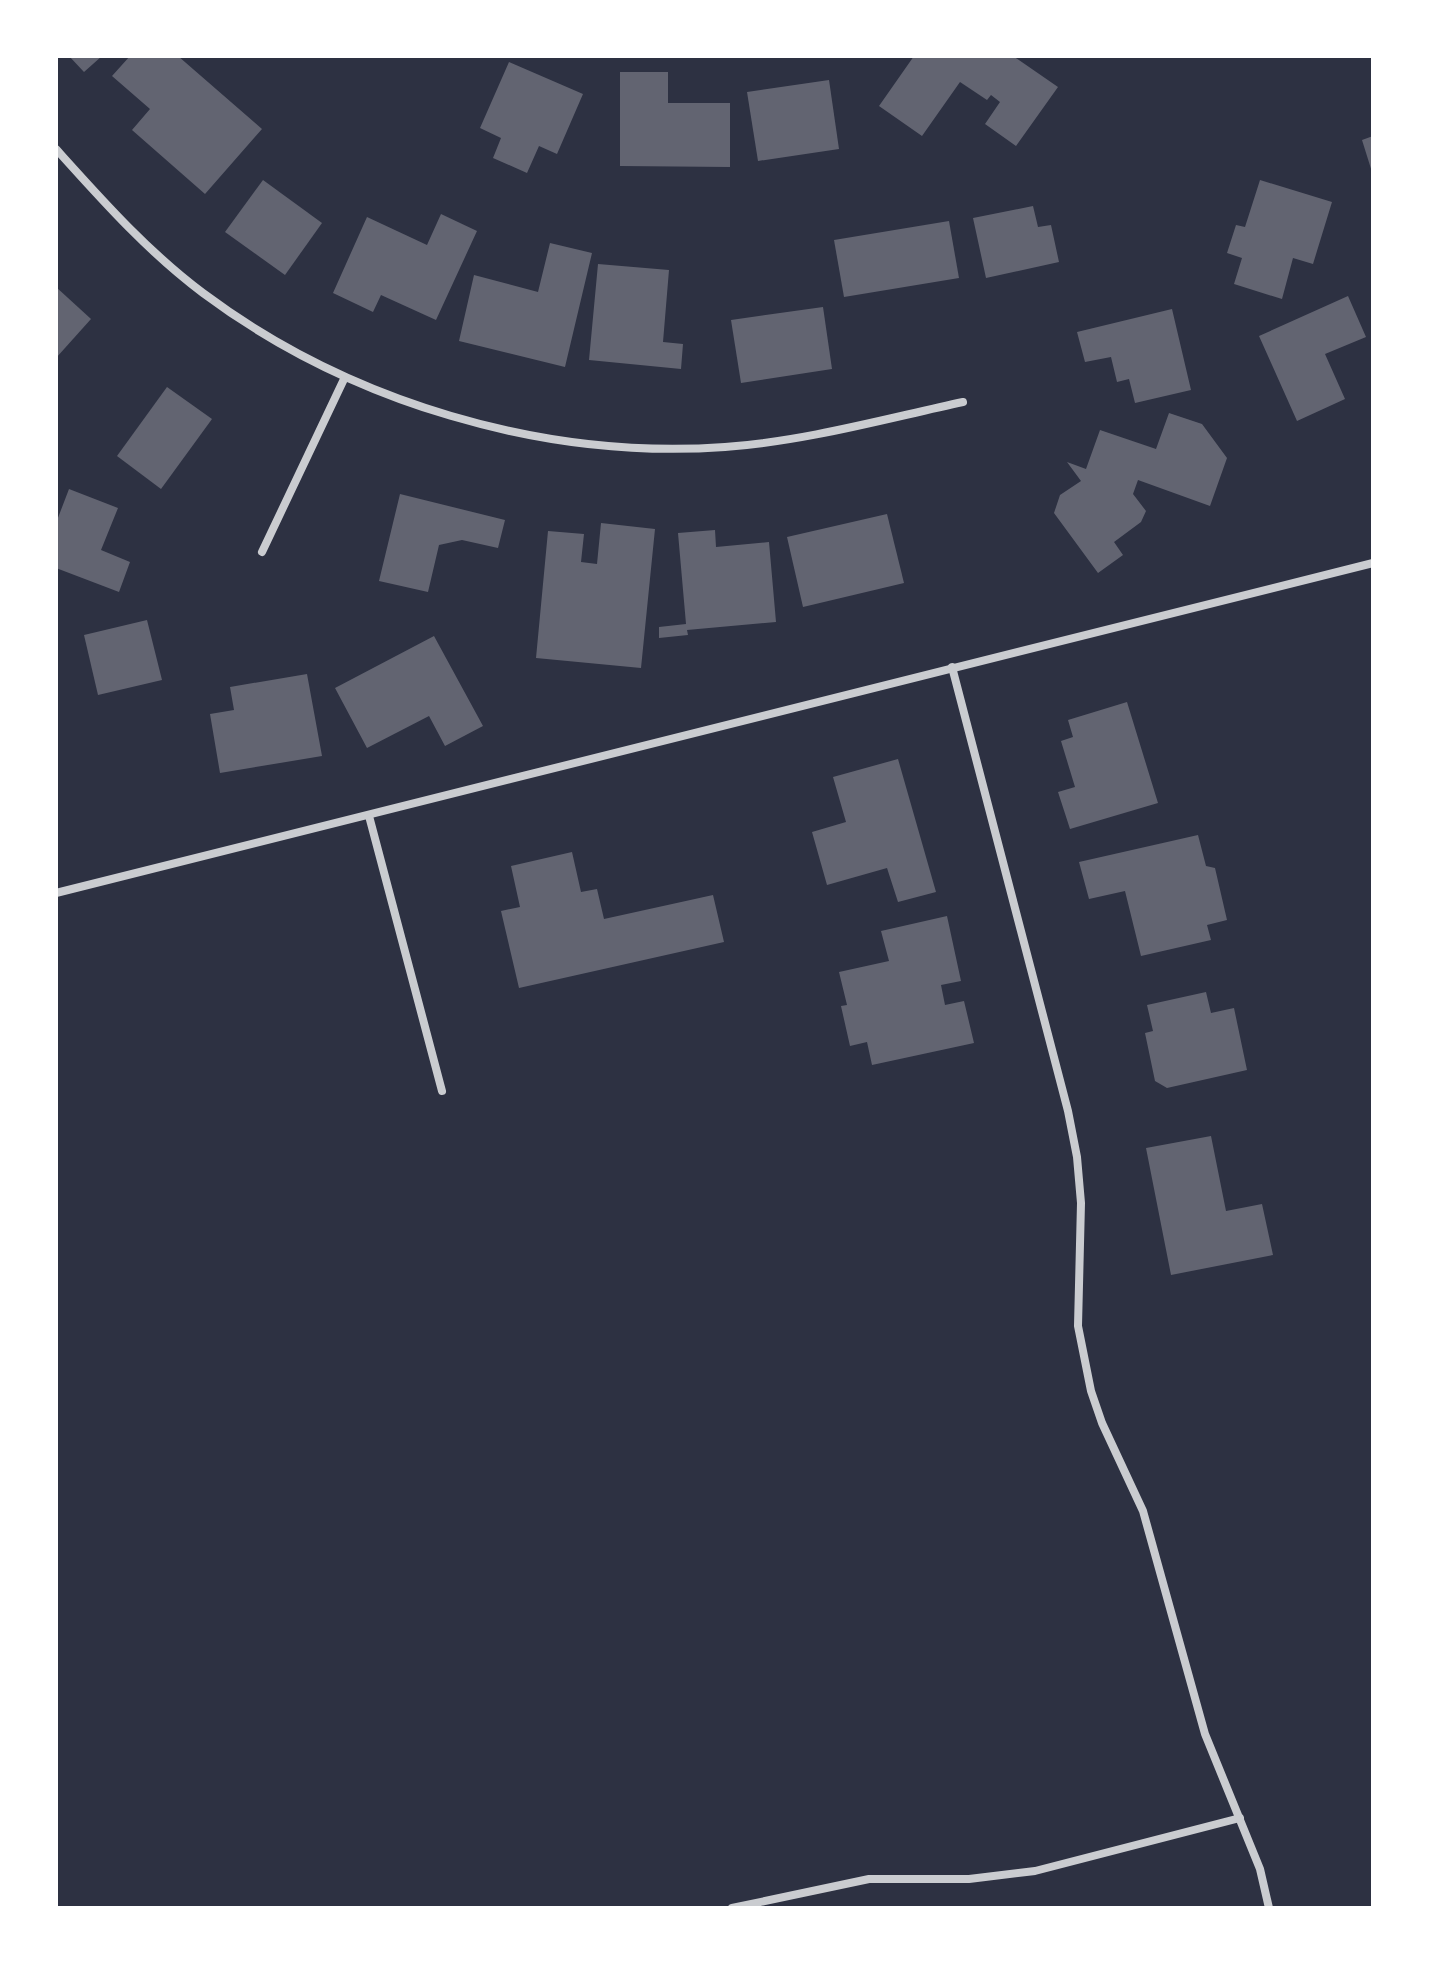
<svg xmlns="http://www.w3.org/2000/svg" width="1429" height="1964" viewBox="0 0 1429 1964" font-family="Commissioner,sans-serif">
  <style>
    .building { fill: #626471 }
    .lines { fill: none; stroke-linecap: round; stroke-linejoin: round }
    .minor { stroke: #caccd0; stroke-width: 8 }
  </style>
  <rect width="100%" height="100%" fill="#2d3142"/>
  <g class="building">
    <polygon points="69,56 102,56 84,72"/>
    <polygon points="130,56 178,56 262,129 205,194 132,130 150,109 112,76"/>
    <polygon points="914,56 1013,56 1058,87 1016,146 985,124 1000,102 991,95 987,100 960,82 922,136 879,106"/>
    <polygon points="509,62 583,94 557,154 539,146 527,173 493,158 501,138 480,128"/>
    <polygon points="620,72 668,72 668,103 730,103 730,167 620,166"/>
    <polygon points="829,80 839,149 758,161 747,92"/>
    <polygon points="1373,136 1373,172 1372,172 1362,140"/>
    <polygon points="263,180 322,223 285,275 225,232"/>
    <polygon points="1260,180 1332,202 1313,264 1293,258 1282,299 1234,284 1242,258 1227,253 1236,225 1245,227"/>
    <polygon points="1033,206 1038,227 1051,225 1059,262 986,278 973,218"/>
    <polygon points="441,214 477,231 436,320 381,295 373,312 333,293 367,217 427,245"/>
    <polygon points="949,221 959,278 844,297 834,240"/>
    <polygon points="550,243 592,253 565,367 459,341 474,275 538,292"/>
    <polygon points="598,264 669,270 663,342 683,344 681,369 589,360"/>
    <polygon points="56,287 91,319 56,358"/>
    <polygon points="1348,296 1366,337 1325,354 1345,399 1297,421 1259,336"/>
    <polygon points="823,307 832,369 741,383 731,320"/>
    <polygon points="1172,309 1191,390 1135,403 1129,379 1117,382 1111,357 1085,362 1077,332"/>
    <polygon points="167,387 212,419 161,489 117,456"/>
    <polygon points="1169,413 1202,424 1227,458 1210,506 1138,480 1133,494 1146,511 1141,522 1114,542 1123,555 1098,573 1054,513 1060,495 1081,481 1067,462 1086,469 1100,430 1156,449"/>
    <polygon points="69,489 118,508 101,550 130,562 119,592 56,568 56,523"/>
    <polygon points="400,494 505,520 498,548 462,540 439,545 428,592 379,581"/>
    <polygon points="887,514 904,583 803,607 787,537"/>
    <polygon points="601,523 655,529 641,668 536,658 548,531 584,534 581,562 597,564"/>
    <polygon points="715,530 716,547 769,542 776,622 687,630 688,635 659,638 659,627 686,624 678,533"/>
    <polygon points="147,620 162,680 98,695 84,635"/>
    <polygon points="434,636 483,726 445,746 429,716 367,748 335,688"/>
    <polygon points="307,674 322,756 220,773 210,714 234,710 230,687"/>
    <polygon points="1127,702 1158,803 1070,829 1058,792 1075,787 1061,741 1073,737 1068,720"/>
    <polygon points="898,759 936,892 898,902 887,868 827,885 812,832 846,822 833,777"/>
    <polygon points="1198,835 1206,866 1215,868 1227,920 1207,925 1211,940 1141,956 1125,891 1089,899 1079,862"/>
    <polygon points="572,852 581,892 597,889 604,919 713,895 724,942 519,988 501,911 520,907 511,866"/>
    <polygon points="947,916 961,981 941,985 945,1005 964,1001 974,1043 872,1065 867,1042 850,1046 841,1006 847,1005 839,972 889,961 881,931"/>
    <polygon points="1206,992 1211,1013 1234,1008 1247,1070 1167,1088 1155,1081 1145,1033 1153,1031 1147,1005"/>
    <polygon points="1211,1136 1226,1211 1262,1204 1273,1255 1171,1275 1146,1148"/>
  </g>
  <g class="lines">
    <g class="minor">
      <path d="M56,149C102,200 147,251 203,293C349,402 543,460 725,447C806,441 884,419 963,402"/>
      <polyline points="262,552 345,377"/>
      <polyline points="952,667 1068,1111 1077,1157 1081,1203 1078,1326 1091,1391 1102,1423 1143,1511 1205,1734 1260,1869 1269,1908"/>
      <polyline points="369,816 442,1091"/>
      <polyline points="56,893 1373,563"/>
      <polyline points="732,1908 869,1879 969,1879 1035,1871 1240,1818"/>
    </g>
  </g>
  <rect width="1429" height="1964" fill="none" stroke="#ffffff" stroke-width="116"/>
</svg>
